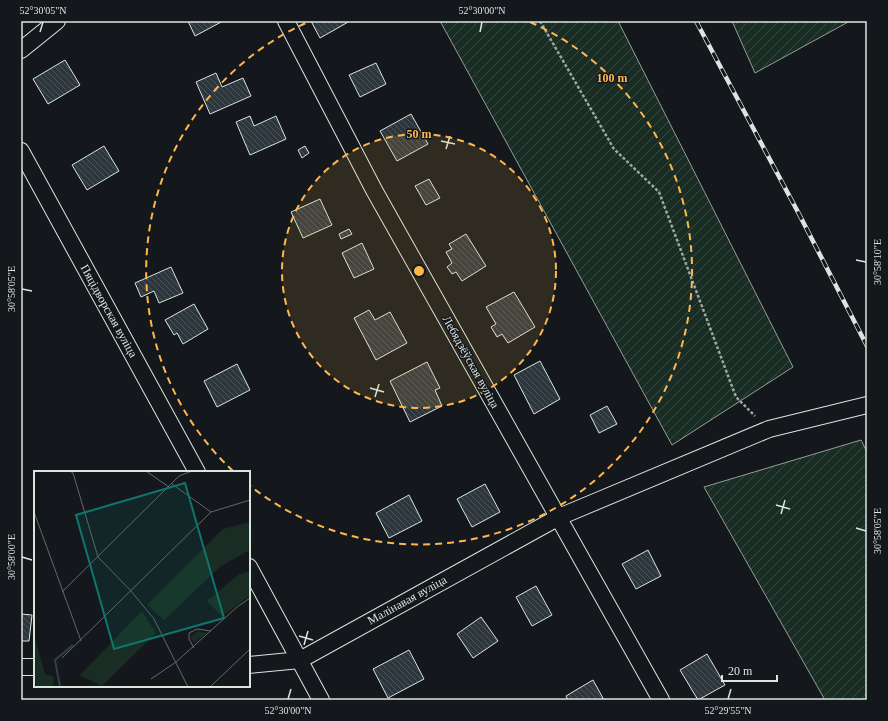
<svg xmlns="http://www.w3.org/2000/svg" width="888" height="721" viewBox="0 0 888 721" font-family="Georgia,serif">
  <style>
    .garden { fill: url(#garden-furrows); stroke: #939e99 }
    .building { fill: url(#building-back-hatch); stroke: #d8e6dc }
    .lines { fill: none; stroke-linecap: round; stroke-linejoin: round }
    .minor-casing { stroke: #d8e6dc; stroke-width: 18 }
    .path { stroke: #9da8a2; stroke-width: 2.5; stroke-dasharray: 3 2; stroke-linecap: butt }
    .minor { stroke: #14181c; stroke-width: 16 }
    .rail-casing { stroke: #d8e6dc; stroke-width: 4.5 }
    .rail { stroke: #14181c; stroke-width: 3; stroke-dasharray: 9; stroke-linecap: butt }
    .ticks { fill: none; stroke: #d8e6dc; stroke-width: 1.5 }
    .ring { fill: none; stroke: #ffb74d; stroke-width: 2; stroke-dasharray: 7 5 }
    .labels { text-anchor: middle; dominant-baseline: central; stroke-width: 3; stroke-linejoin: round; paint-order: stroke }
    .street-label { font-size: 12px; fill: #d8e6dc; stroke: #14181c }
    .inset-river { fill: none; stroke: #2f3f4d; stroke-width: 2 }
    .inset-road { fill: none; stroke: #626a69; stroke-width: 1 }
    .view { fill: #0f766e; fill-opacity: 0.15; stroke: #0f766e; stroke-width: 2 }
    .inset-edge { fill: none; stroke: #d8e6dc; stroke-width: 2 }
    .centre { fill: #ffb74d; stroke: #14181c; stroke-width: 2 }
    .ring-label { font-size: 12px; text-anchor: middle; font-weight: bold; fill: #ffb74d; stroke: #14181c; stroke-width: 3; stroke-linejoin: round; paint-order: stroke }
    .neatline { fill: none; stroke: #d8e6dc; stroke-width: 1.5 }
    .ticks-label { font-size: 10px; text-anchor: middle; fill: #d8e6dc }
  </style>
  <defs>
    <pattern id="garden-furrows" width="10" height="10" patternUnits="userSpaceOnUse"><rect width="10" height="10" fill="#1a2d24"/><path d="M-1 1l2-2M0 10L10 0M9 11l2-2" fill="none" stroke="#3b4b43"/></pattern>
    <pattern id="building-back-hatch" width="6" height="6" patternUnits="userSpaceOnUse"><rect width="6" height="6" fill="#2c363c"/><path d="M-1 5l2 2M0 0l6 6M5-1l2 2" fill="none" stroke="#4a5358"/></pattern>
  </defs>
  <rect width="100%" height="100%" fill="#14181c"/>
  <g class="garden">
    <polygon points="440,21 618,21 793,367 672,445"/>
    <polygon points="732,21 850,21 755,73"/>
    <polygon points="861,440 867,452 867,700 825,700 704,487"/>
  </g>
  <g class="building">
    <polygon points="188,21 223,21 195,36"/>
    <polygon points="311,21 350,21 320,38"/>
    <polygon points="65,60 80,85 48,104 33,79"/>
    <polygon points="376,63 386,84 360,97 349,75"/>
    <polygon points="216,73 222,87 243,78 251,96 210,114 196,82"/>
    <polygon points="411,114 428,144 397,161 380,131"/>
    <polygon points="250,116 254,126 276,116 286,139 250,155 236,122"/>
    <polygon points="104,146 119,171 87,190 72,165"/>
    <polygon points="305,146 309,153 302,158 298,150"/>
    <polygon points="429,179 440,198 426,205 415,186"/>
    <polygon points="320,199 332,225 303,238 291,212"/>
    <polygon points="349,229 352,234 341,239 339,234"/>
    <polygon points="466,234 486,266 462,281 456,272 452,274 447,267 452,263 446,252 452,249 449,244"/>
    <polygon points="362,243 374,269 354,278 342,253"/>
    <polygon points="171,267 183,293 159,303 154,291 141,297 135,283"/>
    <polygon points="514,292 535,327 508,343 502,334 497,337 491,327 496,324 486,307"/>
    <polygon points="194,304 208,329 183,344 177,333 174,335 165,320"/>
    <polygon points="369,310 375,320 390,312 407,343 376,360 354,318"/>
    <polygon points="540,361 560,399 534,414 514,375"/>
    <polygon points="427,362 440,388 435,390 442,406 410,422 390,381"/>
    <polygon points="237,364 250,390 217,407 204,381"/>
    <polygon points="607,406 617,424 599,433 590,415"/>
    <polygon points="485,484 500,512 472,527 457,499"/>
    <polygon points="409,495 422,521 389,538 376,513"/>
    <polygon points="648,550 661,576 636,589 622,564"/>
    <polygon points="536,586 552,615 532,626 516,597"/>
    <polygon points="21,614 32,615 29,641 21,641"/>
    <polygon points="481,617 498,641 473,658 457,634"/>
    <polygon points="409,650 424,679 388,698 373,669"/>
    <polygon points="707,654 725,685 698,700 680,670"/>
    <polygon points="593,680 604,700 568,700 566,696"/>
  </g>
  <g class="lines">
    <g class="minor-casing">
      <g id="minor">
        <polyline points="286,21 374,190 661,700"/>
        <polyline points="21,50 57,21"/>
        <polyline points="21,151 197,472"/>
        <polyline points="249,567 321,700"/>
        <polyline points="249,665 300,660 559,517 769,429 867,405"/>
        <polyline points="21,667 35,667"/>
      </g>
    </g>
    <polyline class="path" points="540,21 614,149 659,192 736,397 755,416"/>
    <use href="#minor" class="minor"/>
    <g class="rail-casing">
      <polyline id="rail" points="696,21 799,214 867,346"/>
    </g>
    <use href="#rail" class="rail"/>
  </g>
  <path class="ticks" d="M40,32L43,22M480,32L482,22M441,141L455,144M446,149L450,136M856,260L866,262M22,289L32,291M370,388L384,392M375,397L379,384M776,505L790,509M781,514L785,500M856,528L866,531M22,557L32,560M299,636L313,640M304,645L308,631M288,699L291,689M728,699L731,689"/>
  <circle cx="419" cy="271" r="137" fill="#ffb74d" fill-opacity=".12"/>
  <g class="ring">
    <circle cx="419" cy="271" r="137"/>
    <path d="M233 471A273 273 0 0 1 308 22M530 22A273 273 0 1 1 249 485"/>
  </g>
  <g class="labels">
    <g class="street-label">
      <text transform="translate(109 311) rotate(61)">Пяцідворская вуліца</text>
      <text transform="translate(471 362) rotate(61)">Лебядзёўская вуліца</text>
      <text transform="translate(407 600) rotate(-29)">Малінавая вуліца</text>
    </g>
  </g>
  <g transform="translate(34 471)">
    <rect width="216" height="216" fill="#14181c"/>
    <path d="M164,160L173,162L160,172L156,166Z" fill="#1a2d24"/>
    <path d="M0,164L11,203L20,206L19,216H3L0,206Z" fill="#1a2d24"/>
    <path d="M216,51V79L187,95L130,149L113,134L189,58ZM216,100V125L188,145L173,130L204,104ZM108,140L122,162L68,215L46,204Z" fill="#1a2d24"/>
    <path class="inset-river" d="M26,216L21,189L39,174"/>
    <path class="inset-road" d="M36,0L39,2L64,86L97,120L120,148L154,216M112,0L135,16M138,13L177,41M0,41L47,170M28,121L145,5L158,0M160,177L155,168V162L163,158L177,160M28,187L177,41L216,29M117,208L142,191L203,136L216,127M176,216L216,178"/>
    <path class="view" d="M151,12L190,147L80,178L42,44Z"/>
    <rect width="216" height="216" class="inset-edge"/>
  </g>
  <circle cx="419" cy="271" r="6" class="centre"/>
  <g class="ring-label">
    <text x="612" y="82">100 m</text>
    <text x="419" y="138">50 m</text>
  </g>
  <rect width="888" height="721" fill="none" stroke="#14181c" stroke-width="44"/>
  <path d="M722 675v6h55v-6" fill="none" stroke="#d8e6dc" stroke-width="2"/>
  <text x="728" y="675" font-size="12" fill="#d8e6dc" stroke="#14181c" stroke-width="3" paint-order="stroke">20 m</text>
  <rect x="22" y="22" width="844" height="677" class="neatline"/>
  <g class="ticks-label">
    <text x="43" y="14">52°30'05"N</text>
    <text x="482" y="14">52°30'00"N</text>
    <text transform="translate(877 262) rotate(-90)" y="4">30°58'10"E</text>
    <text transform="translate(11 289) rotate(-90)" y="4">30°58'05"E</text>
    <text transform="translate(877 531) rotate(-90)" y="4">30°58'05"E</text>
    <text transform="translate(11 557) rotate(-90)" y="4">30°58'00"E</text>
    <text x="288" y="714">52°30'00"N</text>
    <text x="728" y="714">52°29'55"N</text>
  </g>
</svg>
